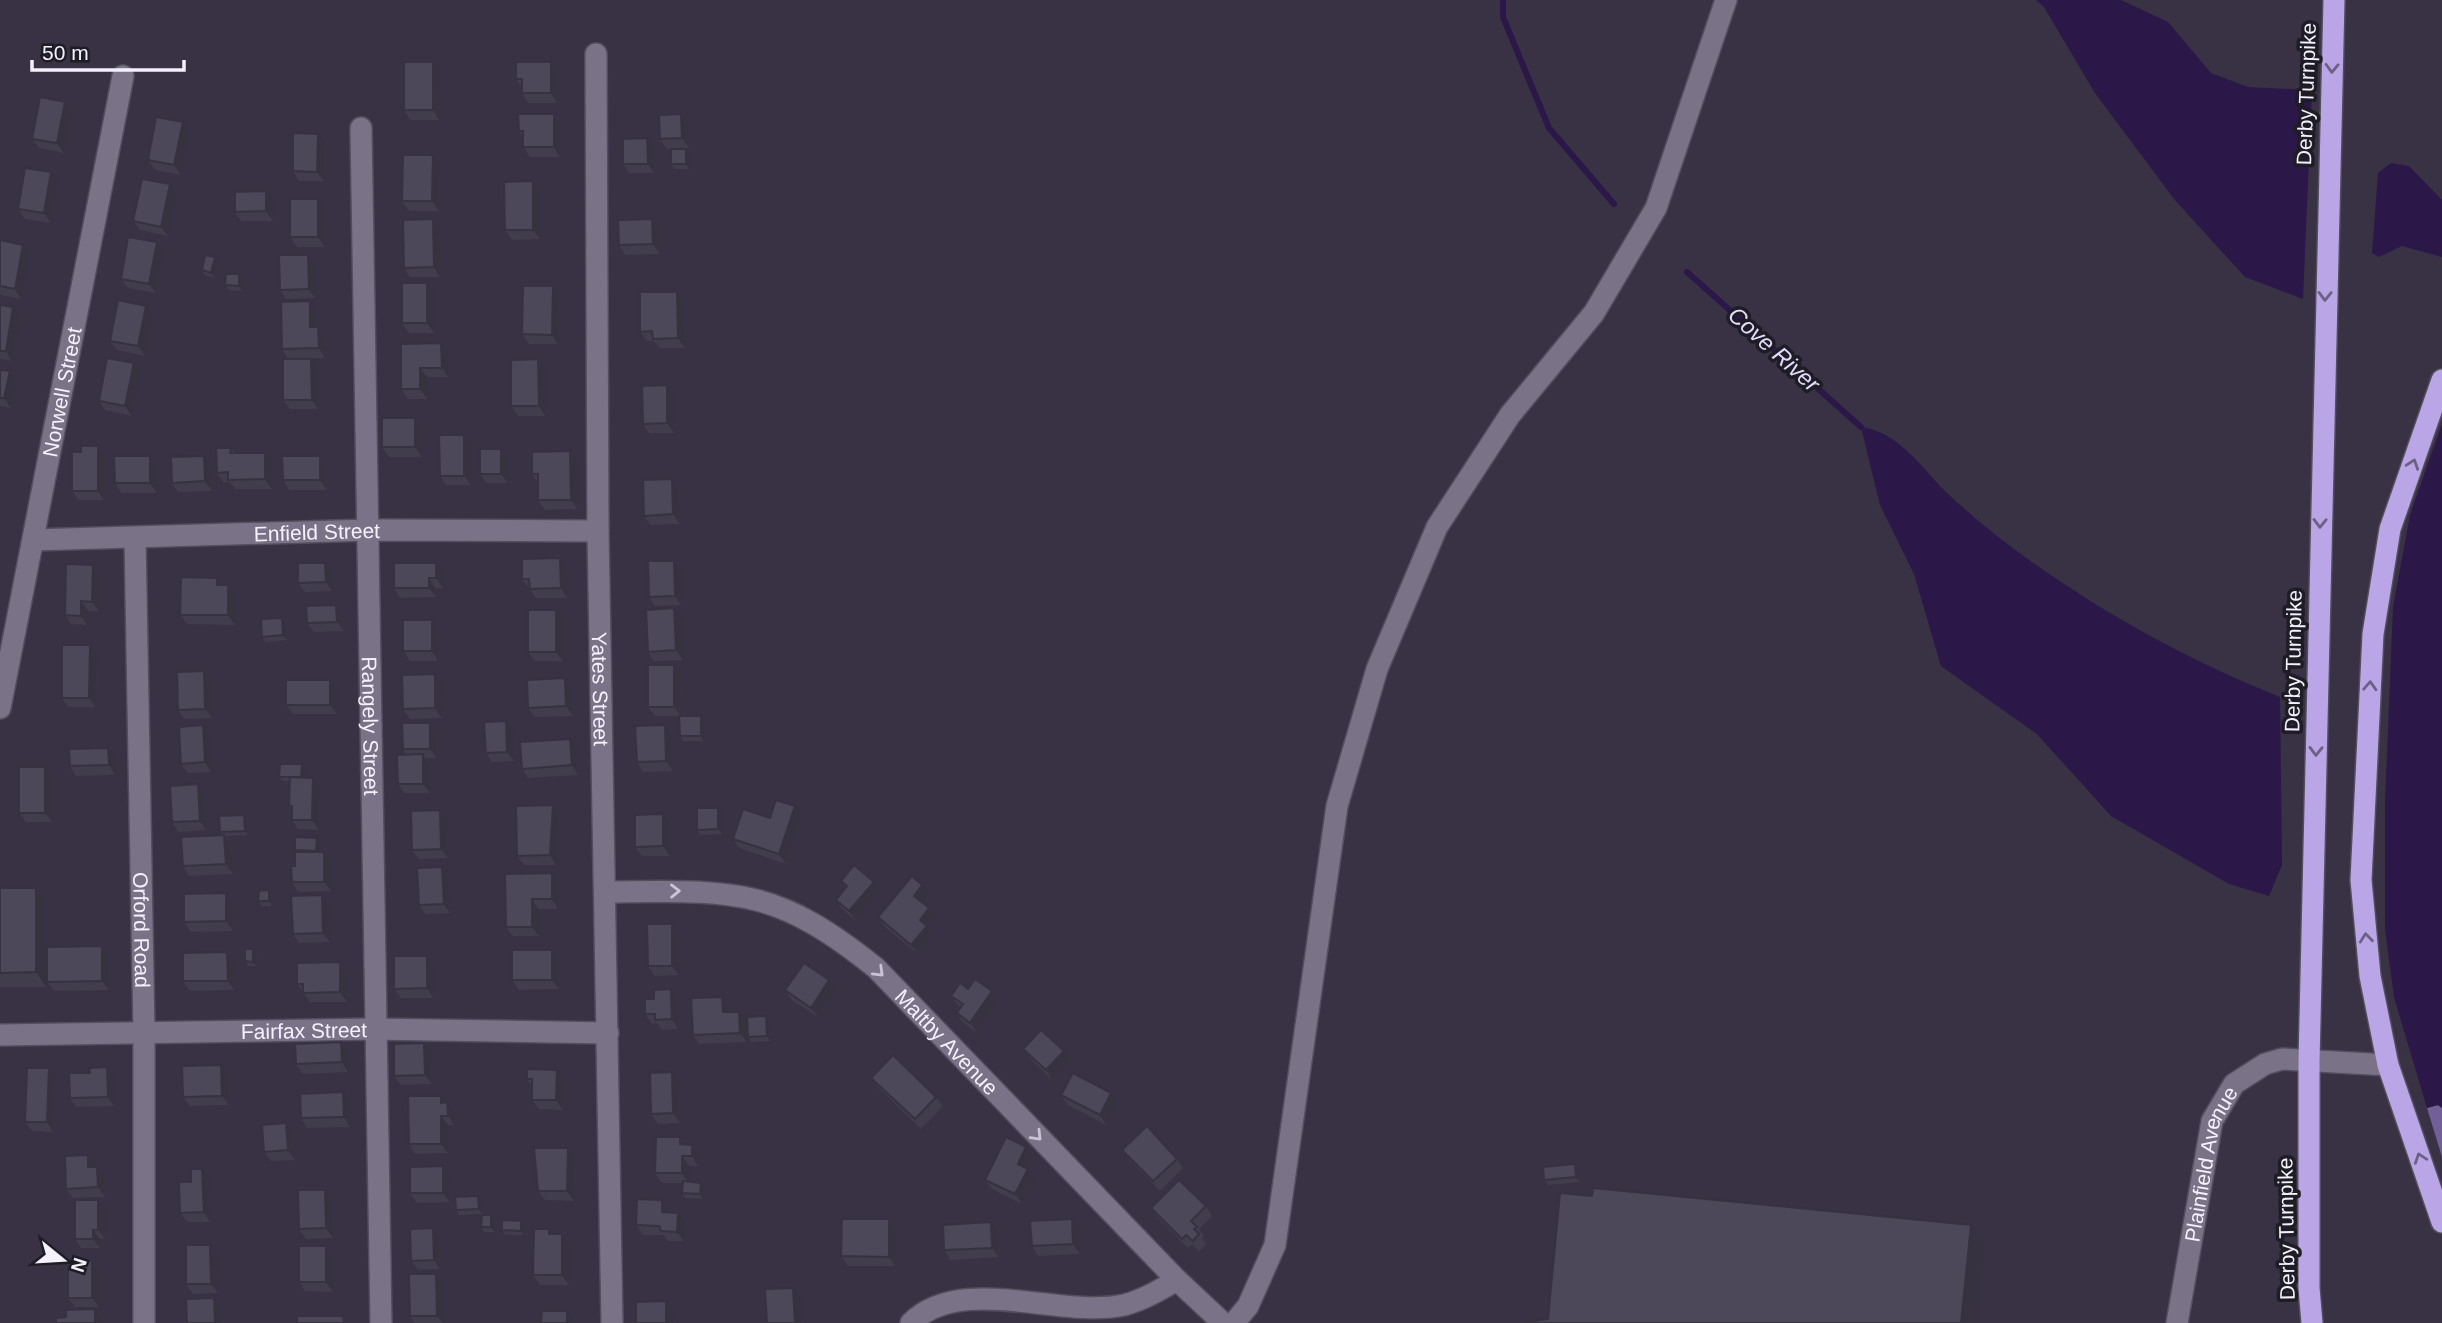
<svg xmlns="http://www.w3.org/2000/svg" width="2442" height="1323" viewBox="0 0 2442 1323" font-family="Helvetica,sans-serif">
  <style>
    .forest { fill: #725f97 }
    .water { fill: #2b1748 }
    .lines { fill: none; stroke-linecap: round; stroke-linejoin: round }
    .stream { stroke: #2b1748; stroke-width: 6 }
    .minor-casing { stroke: #524e5d; stroke-width: 24 }
    .highway-casing { stroke: #524e5d; stroke-width: 24 }
    .minor { stroke: #7a7388; stroke-width: 21 }
    .highway { stroke: #baa5e6; stroke-width: 21 }
    .wall { fill: #423d4d }
    .shaded-wall { fill: #36323f }
    .building { fill: #4d475a; stroke: #36323f; stroke-width: 2 }
    .oneway { stroke: #6c6085 }
    .oneway2 { stroke: #c9c5d4 }
    .labels { text-anchor: middle; dominant-baseline: central; stroke-width: 7; stroke-linejoin: round; paint-order: stroke }
    .street-label { font-size: 21px; fill: #f4f1fd; stroke: #1e1c24 }
    .water-label { font-size: 23px; font-style: italic; fill: #e5dbfd; stroke: #1e1c24 }
  </style>
  <rect width="100%" height="100%" fill="#383244"/>
  <polygon class="forest" points="2438,1105 2442,1108 2442,1157 2427,1108"/>
  <g class="water">
    <polygon points="2036,0 2121,0 2168,22 2211,73 2248,87 2312,90 2303,299 2245,277 2174,199 2095,93 2044,7"/>
    <polygon points="2391,163 2409,166 2442,200 2442,257 2402,246 2379,257 2372,253 2378,173"/>
    <polygon points="2442,424 2442,1108 2438,1105 2427,1108 2394,997 2389,960 2385,929 2385,803 2393,607 2410,515"/>
    <path d="M1861,427C1898,431 1922,468 1947,493C2035,576 2168,653 2280,697L2282,865L2269,896L2229,884L2111,816L2037,734L1941,666L1914,574L1880,505Z"/>
  </g>
  <g class="lines">
    <g class="stream">
      <polyline points="1503,0 1503,17 1549,128 1614,204"/>
      <polyline points="1687,272 1861,427"/>
    </g>
    <g class="minor-casing">
      <g id="minor">
        <path id="s1" d="M596,54L598,531L612,1323"/>
        <path id="s2" d="M361,128L381,1323"/>
        <path id="s3" d="M135,538L144,1032V1323"/>
        <path id="s4" d="M33,540L369,530L598,531"/>
        <path id="s5" d="M0,708L123,76"/>
        <path id="s6" d="M606,892C733,891 773,885 876,968L1177,1280L1223,1323"/>
        <path id="s7" d="M0,1035L373,1029L608,1033"/>
        <path d="M911,1323C961,1273 1061,1319 1124,1305C1143,1300 1160,1290 1177,1280"/>
        <polyline points="1234,1323 1248,1306 1275,1245 1337,806 1377,669 1437,527 1510,415 1594,313 1656,208 1726,0"/>
        <path id="s8" d="M2177,1323L2212,1121L2234,1084L2265,1064L2282,1059L2388,1065"/>
      </g>
    </g>
    <g class="highway-casing">
      <g id="highway">
        <polyline points="2442,380 2390,529 2373,634 2361,880 2370,976 2388,1065 2442,1222"/>
        <polyline points="2312,1323 2309,1288 2309,1062 2334,0"/>
      </g>
    </g>
    <use href="#minor" class="minor"/>
    <use href="#highway" class="highway"/>
  </g>
  <g class="wall">
    <polygon points="551,62 558,72 557,103 528,103 522,93 522,87 516,79"/>
    <polygon points="440,72 439,120 410,120 404,110"/>
    <polygon points="65,102 72,111 64,153 39,148 32,139"/>
    <polygon points="183,122 189,132 181,175 155,170 148,160"/>
    <polygon points="560,124 560,157 530,157 523,147 523,138 519,131"/>
    <polygon points="688,124 689,148 667,149 660,139"/>
    <polygon points="325,143 324,181 299,181 293,171"/>
    <polygon points="654,148 654,173 629,173 623,164"/>
    <polygon points="686,149 689,154 689,169 674,169 671,164"/>
    <polygon points="440,165 439,211 409,211 402,201"/>
    <polygon points="58,182 51,223 25,219 18,209"/>
    <polygon points="539,191 540,239 512,240 505,230"/>
    <polygon points="177,194 168,236 140,230 133,221"/>
    <polygon points="273,201 273,221 241,221 235,212"/>
    <polygon points="325,209 325,247 297,247 290,237"/>
    <polygon points="440,229 440,277 410,277 404,268"/>
    <polygon points="659,229 660,254 625,255 619,245"/>
    <polygon points="0,240 23,245 30,254 21,299 0,295"/>
    <polygon points="157,242 163,251 156,293 128,288 121,279"/>
    <polygon points="308,255 315,264 315,298 286,299 280,290"/>
    <polygon points="218,262 215,278 205,275 202,270"/>
    <polygon points="239,274 243,279 242,291 229,290 225,285"/>
    <polygon points="677,292 684,301 685,348 659,348 654,341 647,341 640,332"/>
    <polygon points="434,293 434,333 409,333 402,323"/>
    <polygon points="559,296 558,344 529,344 522,334"/>
    <polygon points="0,305 20,317 12,361 0,359"/>
    <polygon points="146,306 153,315 145,356 117,350 110,341"/>
    <polygon points="316,311 317,327 325,336 325,358 288,359 282,349"/>
    <polygon points="441,343 448,352 448,377 427,377 427,399 408,399 401,389"/>
    <polygon points="311,359 318,368 318,409 290,409 283,400"/>
    <polygon points="545,369 545,416 518,416 511,406"/>
    <polygon points="0,370 16,381 11,408 0,406"/>
    <polygon points="141,372 132,416 105,410 99,401"/>
    <polygon points="667,385 674,395 674,433 649,433 643,424"/>
    <polygon points="422,428 422,457 389,457 382,447"/>
    <polygon points="471,444 471,485 446,485 440,476"/>
    <polygon points="231,448 235,453 271,462 272,489 235,489 230,482 223,482 217,473"/>
    <polygon points="570,451 577,461 577,509 545,510 538,500 538,483 532,474"/>
    <polygon points="104,456 104,500 78,500 72,491"/>
    <polygon points="320,456 326,466 327,490 289,490 283,480"/>
    <polygon points="508,458 508,483 487,483 480,474"/>
    <polygon points="157,465 157,493 121,493 115,483"/>
    <polygon points="211,465 212,491 178,492 172,483"/>
    <polygon points="672,479 678,489 680,524 651,525 644,516"/>
    <polygon points="674,561 681,570 681,605 655,606 649,597"/>
    <polygon points="93,565 100,575 99,611 88,611 87,625 71,624 65,615"/>
    <polygon points="567,568 567,598 536,598 522,579"/>
    <polygon points="332,572 332,591 305,592 298,583"/>
    <polygon points="442,572 443,588 435,588 436,597 400,598 394,588"/>
    <polygon points="222,585 228,585 235,594 235,625 187,624 180,615"/>
    <polygon points="336,605 343,615 344,631 314,632 307,623"/>
    <polygon points="282,618 285,623 287,640 265,642 262,637"/>
    <polygon points="681,618 683,660 654,661 648,652"/>
    <polygon points="563,619 563,661 535,661 528,652"/>
    <polygon points="432,620 438,630 438,661 410,661 403,651"/>
    <polygon points="90,645 97,654 96,707 68,707 62,698"/>
    <polygon points="674,665 680,674 681,716 655,716 648,707"/>
    <polygon points="204,671 211,681 212,718 184,719 178,710"/>
    <polygon points="565,678 571,688 573,716 535,717 528,708"/>
    <polygon points="441,684 442,718 410,719 403,709"/>
    <polygon points="337,689 337,714 293,714 286,705"/>
    <polygon points="704,721 704,741 683,741 680,736"/>
    <polygon points="430,723 436,733 437,758 426,758 429,764 430,793 404,793 398,784 406,755 403,749"/>
    <polygon points="203,725 209,735 211,772 188,773 181,764"/>
    <polygon points="513,730 514,761 492,762 486,753"/>
    <polygon points="671,735 673,771 643,772 637,762"/>
    <polygon points="577,748 578,775 528,778 522,769"/>
    <polygon points="115,757 115,775 76,776 70,766"/>
    <polygon points="305,769 305,777 320,787 319,830 298,829 292,820 292,810 289,806 290,781 283,781 279,777"/>
    <polygon points="52,776 52,822 26,822 19,813"/>
    <polygon points="204,794 206,830 178,832 172,822"/>
    <polygon points="553,805 559,815 556,865 524,865 517,856"/>
    <polygon points="440,810 447,819 448,858 419,859 412,850"/>
    <polygon points="721,812 722,834 700,835 697,830"/>
    <polygon points="802,816 786,864 739,848 733,839 770,818"/>
    <polygon points="247,820 248,835 226,836 231,844 233,874 189,876 183,866 222,835 220,832"/>
    <polygon points="670,824 670,856 642,856 635,847"/>
    <polygon points="317,838 320,843 320,852 324,852 331,861 331,891 298,892 292,882 295,866 297,852 295,850"/>
    <polygon points="442,867 448,876 450,913 425,914 419,905"/>
    <polygon points="505,874 558,882 558,909 538,909 539,936 513,936 506,927"/>
    <polygon points="841,881 874,882 880,891 856,921 842,909 836,900 846,888"/>
    <polygon points="0,888 36,888 46,902 46,987 0,987"/>
    <polygon points="269,890 272,894 272,906 262,906 258,901"/>
    <polygon points="929,895 923,903 936,918 928,927 934,935 918,954 885,927 878,917"/>
    <polygon points="232,903 233,931 191,932 184,922"/>
    <polygon points="329,904 330,942 299,943 293,934"/>
    <polygon points="672,924 678,933 679,975 655,976 648,966"/>
    <polygon points="102,946 108,956 109,990 54,991 47,982"/>
    <polygon points="253,949 257,954 256,966 248,966 245,961"/>
    <polygon points="227,952 233,962 234,990 190,991 183,981"/>
    <polygon points="427,956 433,965 433,998 401,998 394,989"/>
    <polygon points="558,959 559,989 519,990 512,980"/>
    <polygon points="340,962 346,972 347,1002 310,1002 297,984"/>
    <polygon points="671,989 677,999 678,1029 662,1030 657,1023 652,1024 645,1014 654,999"/>
    <polygon points="968,989 992,991 999,1000 977,1032 963,1023 957,1013 960,1007 958,1005 951,996"/>
    <polygon points="785,990 836,990 818,1017 792,1000"/>
    <polygon points="729,1007 729,1012 739,1012 746,1021 747,1042 699,1044 693,1035"/>
    <polygon points="769,1021 770,1041 751,1042 748,1037"/>
    <polygon points="341,1042 348,1051 348,1072 303,1074 296,1064"/>
    <polygon points="1023,1049 1064,1051 1070,1061 1052,1080 1030,1058"/>
    <polygon points="431,1053 432,1084 401,1085 394,1076"/>
    <polygon points="221,1065 228,1075 229,1105 190,1106 183,1097"/>
    <polygon points="90,1073 114,1077 114,1106 76,1107 70,1098"/>
    <polygon points="55,1078 53,1132 32,1131 25,1122"/>
    <polygon points="871,1078 936,1097 943,1106 921,1129 878,1087"/>
    <polygon points="527,1079 563,1079 563,1110 539,1109 532,1100 532,1086"/>
    <polygon points="679,1081 680,1123 658,1124 651,1114"/>
    <polygon points="1111,1093 1118,1103 1106,1125 1068,1105 1061,1095"/>
    <polygon points="350,1102 350,1127 307,1128 301,1118"/>
    <polygon points="445,1103 454,1112 454,1125 448,1125 448,1153 415,1154 409,1144"/>
    <polygon points="293,1132 295,1160 271,1161 264,1152"/>
    <polygon points="685,1144 692,1145 698,1154 698,1166 689,1166 689,1182 701,1183 704,1187 703,1199 685,1198 682,1193 683,1183 662,1183 655,1173"/>
    <polygon points="1122,1150 1177,1159 1183,1168 1160,1191 1129,1159"/>
    <polygon points="1033,1156 1027,1168 1034,1178 1022,1204 992,1189 985,1180"/>
    <polygon points="575,1157 574,1201 545,1200 538,1191"/>
    <polygon points="95,1164 95,1167 97,1167 104,1176 105,1197 73,1198 66,1189"/>
    <polygon points="1575,1164 1578,1169 1580,1182 1548,1185 1544,1180"/>
    <polygon points="443,1166 449,1176 450,1202 417,1203 410,1193"/>
    <polygon points="209,1179 210,1222 187,1222 180,1213 191,1182"/>
    <polygon points="325,1190 332,1199 333,1238 306,1239 299,1229"/>
    <polygon points="478,1196 482,1201 482,1214 459,1215 456,1210"/>
    <polygon points="98,1200 105,1209 105,1239 100,1239 100,1248 81,1248 75,1239"/>
    <polygon points="1206,1206 1212,1216 1199,1229 1204,1236 1202,1238 1206,1244 1199,1251 1192,1244 1188,1248 1157,1217 1151,1208"/>
    <polygon points="669,1210 669,1212 685,1222 684,1241 668,1241 664,1235 643,1235 636,1225"/>
    <polygon points="491,1215 495,1220 495,1232 484,1232 481,1227"/>
    <polygon points="889,1219 895,1229 895,1266 848,1266 841,1256"/>
    <polygon points="524,1225 524,1235 505,1235 502,1230"/>
    <polygon points="433,1228 439,1238 440,1269 418,1270 411,1261"/>
    <polygon points="1079,1229 1080,1254 1038,1256 1032,1246"/>
    <polygon points="997,1232 999,1257 950,1260 944,1250"/>
    <polygon points="553,1234 569,1244 569,1285 540,1285 533,1275"/>
    <polygon points="210,1245 217,1255 218,1293 193,1294 186,1284"/>
    <polygon points="326,1246 333,1256 333,1292 305,1291 299,1282"/>
    <polygon points="92,1261 99,1270 99,1307 75,1307 68,1298"/>
    <polygon points="436,1274 443,1283 444,1323 415,1323 410,1316"/>
  </g>
  <g class="shaded-wall">
    <polygon points="433,62 440,72 439,120 433,110"/>
    <polygon points="551,62 558,72 557,103 551,93"/>
    <polygon points="65,102 72,111 64,153 57,143"/>
    <polygon points="554,114 560,124 560,157 554,147"/>
    <polygon points="681,114 688,124 689,148 682,138"/>
    <polygon points="183,122 189,132 181,175 174,165"/>
    <polygon points="318,134 325,143 324,181 317,172"/>
    <polygon points="647,138 654,148 654,173 648,164"/>
    <polygon points="686,149 689,154 689,169 686,164"/>
    <polygon points="433,155 440,165 439,211 432,201"/>
    <polygon points="51,172 58,182 51,223 44,213"/>
    <polygon points="533,181 539,191 540,239 533,230"/>
    <polygon points="170,184 177,194 168,236 161,227"/>
    <polygon points="266,191 273,201 273,221 266,211"/>
    <polygon points="318,199 325,209 325,247 318,237"/>
    <polygon points="433,219 440,229 440,277 434,267"/>
    <polygon points="652,219 659,229 660,254 653,244"/>
    <polygon points="157,242 163,251 156,293 149,284"/>
    <polygon points="23,245 30,254 21,299 15,289"/>
    <polygon points="308,255 315,264 315,298 309,289"/>
    <polygon points="215,257 218,262 215,278 211,273"/>
    <polygon points="239,274 243,279 242,291 239,286"/>
    <polygon points="427,283 434,293 434,333 427,323"/>
    <polygon points="553,286 559,296 558,344 552,335"/>
    <polygon points="677,292 684,301 685,348 678,338"/>
    <polygon points="310,301 316,311 317,337 310,327"/>
    <polygon points="146,306 153,315 145,356 138,346"/>
    <polygon points="13,307 20,317 12,361 6,351"/>
    <polygon points="318,327 325,336 325,358 319,348"/>
    <polygon points="441,343 448,352 448,377 442,368"/>
    <polygon points="311,359 318,368 318,409 312,400"/>
    <polygon points="538,359 545,369 545,416 539,406"/>
    <polygon points="134,363 141,372 132,416 125,406"/>
    <polygon points="420,368 427,377 427,399 420,389"/>
    <polygon points="10,371 16,381 11,408 4,398"/>
    <polygon points="667,385 674,395 674,433 667,423"/>
    <polygon points="415,418 422,428 422,457 415,447"/>
    <polygon points="464,435 471,444 471,485 464,476"/>
    <polygon points="98,446 104,456 104,500 98,491"/>
    <polygon points="501,449 508,458 508,483 501,474"/>
    <polygon points="570,451 577,461 577,509 571,500"/>
    <polygon points="265,453 271,462 272,489 265,479"/>
    <polygon points="150,456 157,465 157,493 150,483"/>
    <polygon points="204,456 211,465 212,491 205,481"/>
    <polygon points="320,456 326,466 327,490 320,480"/>
    <polygon points="672,479 678,489 680,524 673,514"/>
    <polygon points="560,558 567,568 567,598 561,588"/>
    <polygon points="674,561 681,570 681,605 675,596"/>
    <polygon points="325,563 332,572 332,591 326,582"/>
    <polygon points="436,563 442,572 443,588 436,578"/>
    <polygon points="93,565 100,575 99,611 92,602"/>
    <polygon points="429,578 435,588 436,597 429,588"/>
    <polygon points="228,585 235,594 235,625 228,615"/>
    <polygon points="81,601 88,611 87,625 81,616"/>
    <polygon points="336,605 343,615 344,631 337,622"/>
    <polygon points="674,608 681,618 683,660 676,650"/>
    <polygon points="556,610 563,619 563,661 556,652"/>
    <polygon points="282,618 285,623 287,640 283,635"/>
    <polygon points="432,620 438,630 438,661 432,651"/>
    <polygon points="90,645 97,654 96,707 89,698"/>
    <polygon points="674,665 680,674 681,716 674,707"/>
    <polygon points="204,671 211,681 212,718 205,709"/>
    <polygon points="435,674 441,684 442,718 435,708"/>
    <polygon points="565,678 571,688 573,716 566,706"/>
    <polygon points="330,680 337,689 337,714 330,705"/>
    <polygon points="701,716 704,721 704,741 701,736"/>
    <polygon points="506,721 513,730 514,761 507,752"/>
    <polygon points="430,723 436,733 437,758 430,749"/>
    <polygon points="203,725 209,735 211,772 205,762"/>
    <polygon points="665,725 671,735 673,771 666,761"/>
    <polygon points="570,739 577,748 578,775 572,765"/>
    <polygon points="108,748 115,757 115,775 109,765"/>
    <polygon points="423,754 429,764 430,793 423,784"/>
    <polygon points="302,764 305,769 305,782 301,777"/>
    <polygon points="45,767 52,776 52,822 45,813"/>
    <polygon points="313,778 320,787 319,830 312,820"/>
    <polygon points="198,784 204,794 206,830 200,821"/>
    <polygon points="553,805 559,815 556,865 550,855"/>
    <polygon points="795,806 802,816 786,864 779,854"/>
    <polygon points="718,808 721,812 722,834 718,829"/>
    <polygon points="440,810 447,819 448,858 441,849"/>
    <polygon points="663,814 670,824 670,856 663,846"/>
    <polygon points="244,815 247,820 248,835 245,831"/>
    <polygon points="224,835 231,844 233,874 226,864"/>
    <polygon points="317,838 320,843 320,855 316,851"/>
    <polygon points="324,852 331,861 331,891 324,882"/>
    <polygon points="442,867 448,876 450,913 444,904"/>
    <polygon points="552,873 558,882 558,909 552,899"/>
    <polygon points="874,882 880,891 856,921 849,911"/>
    <polygon points="922,885 929,895 921,906 914,896"/>
    <polygon points="36,888 46,902 46,987 36,972"/>
    <polygon points="269,890 272,894 272,906 269,901"/>
    <polygon points="226,893 232,903 233,931 226,921"/>
    <polygon points="322,895 329,904 330,942 323,933"/>
    <polygon points="532,899 538,909 539,936 532,927"/>
    <polygon points="929,908 936,918 928,927 934,935 918,954 911,945 920,920"/>
    <polygon points="672,924 678,933 679,975 672,966"/>
    <polygon points="102,946 108,956 109,990 102,981"/>
    <polygon points="253,949 257,954 256,966 253,962"/>
    <polygon points="552,950 558,959 559,989 552,980"/>
    <polygon points="227,952 233,962 234,990 228,981"/>
    <polygon points="427,956 433,965 433,998 427,988"/>
    <polygon points="340,962 346,972 347,1002 340,992"/>
    <polygon points="829,980 836,990 818,1017 811,1008"/>
    <polygon points="671,989 677,999 678,1029 672,1019"/>
    <polygon points="992,991 999,1000 977,1032 970,1023"/>
    <polygon points="722,997 729,1007 730,1022 723,1012"/>
    <polygon points="739,1012 746,1021 747,1042 740,1033"/>
    <polygon points="766,1016 769,1021 770,1041 767,1036"/>
    <polygon points="341,1042 348,1051 348,1072 342,1062"/>
    <polygon points="424,1043 431,1053 432,1084 425,1075"/>
    <polygon points="1064,1051 1070,1061 1052,1080 1046,1070"/>
    <polygon points="221,1065 228,1075 229,1105 222,1096"/>
    <polygon points="107,1067 114,1077 114,1106 108,1097"/>
    <polygon points="49,1068 55,1078 53,1132 47,1122"/>
    <polygon points="557,1070 563,1079 563,1110 556,1100"/>
    <polygon points="672,1072 679,1081 680,1123 673,1113"/>
    <polygon points="343,1092 350,1102 350,1127 344,1117"/>
    <polygon points="1111,1093 1118,1103 1106,1125 1100,1115"/>
    <polygon points="441,1096 454,1112 454,1125 441,1103"/>
    <polygon points="441,1116 448,1125 448,1153 441,1144"/>
    <polygon points="286,1123 293,1132 295,1160 288,1150"/>
    <polygon points="692,1145 698,1154 698,1166 692,1156"/>
    <polygon points="1026,1147 1033,1156 1024,1173 1018,1164"/>
    <polygon points="568,1148 575,1157 574,1201 567,1191"/>
    <polygon points="88,1155 95,1164 95,1177 88,1167"/>
    <polygon points="682,1156 689,1166 689,1183 682,1173"/>
    <polygon points="1575,1164 1578,1169 1580,1182 1576,1177"/>
    <polygon points="443,1166 449,1176 450,1202 443,1193"/>
    <polygon points="97,1167 104,1176 105,1197 98,1187"/>
    <polygon points="202,1169 209,1179 210,1222 204,1212"/>
    <polygon points="1028,1169 1034,1178 1022,1204 1015,1194"/>
    <polygon points="701,1183 704,1187 703,1199 700,1194"/>
    <polygon points="325,1190 332,1199 333,1238 326,1228"/>
    <polygon points="478,1196 482,1201 482,1214 479,1209"/>
    <polygon points="98,1200 105,1209 105,1239 98,1230"/>
    <polygon points="662,1200 669,1210 669,1222 662,1212"/>
    <polygon points="678,1213 685,1222 684,1241 677,1232"/>
    <polygon points="491,1215 495,1220 495,1232 491,1227"/>
    <polygon points="889,1219 895,1229 895,1266 889,1257"/>
    <polygon points="1072,1219 1079,1229 1080,1254 1073,1244"/>
    <polygon points="521,1221 524,1225 524,1235 521,1231"/>
    <polygon points="991,1222 997,1232 999,1257 992,1248"/>
    <polygon points="1971,1225 1984,1243 1976,1323 1961,1323"/>
    <polygon points="433,1228 439,1238 440,1269 434,1260"/>
    <polygon points="93,1230 100,1239 100,1248 93,1239"/>
    <polygon points="562,1234 569,1244 569,1285 562,1275"/>
    <polygon points="210,1245 217,1255 218,1293 211,1284"/>
    <polygon points="326,1246 333,1256 333,1292 326,1282"/>
    <polygon points="92,1261 99,1270 99,1307 92,1298"/>
    <polygon points="436,1274 443,1283 444,1323 443,1323 437,1316"/>
    <polygon points="793,1288 800,1297 801,1323 795,1323"/>
    <polygon points="214,1298 220,1308 221,1323 215,1323"/>
    <polygon points="666,1301 672,1310 673,1323 666,1323"/>
    <polygon points="95,1309 101,1319 102,1323 95,1323"/>
    <polygon points="567,1311 574,1321 574,1323 567,1323"/>
  </g>
  <g class="building">
    <rect x="404" y="62" width="29" height="48"/>
    <polygon points="516,62 551,62 551,93 522,93 522,79 516,79"/>
    <polygon points="40,97 65,102 57,143 32,139"/>
    <polygon points="518,114 554,114 554,147 523,147 523,131 519,131"/>
    <polygon points="681,114 682,138 660,139 659,115"/>
    <polygon points="156,117 183,122 174,165 148,160"/>
    <polygon points="293,133 318,134 317,172 293,171"/>
    <polygon points="647,138 648,164 623,164 623,139"/>
    <rect x="671" y="149" width="15" height="15"/>
    <polygon points="403,155 433,155 432,201 402,201"/>
    <polygon points="25,168 51,172 44,213 18,209"/>
    <polygon points="142,179 170,184 161,227 133,221"/>
    <polygon points="533,181 533,230 505,230 504,182"/>
    <polygon points="266,191 266,211 235,212 235,192"/>
    <rect x="290" y="199" width="28" height="38"/>
    <polygon points="433,219 434,267 404,268 403,220"/>
    <polygon points="652,219 653,244 619,245 618,220"/>
    <polygon points="128,237 157,242 149,284 121,279"/>
    <polygon points="0,240 23,245 15,289 0,286"/>
    <polygon points="205,255 215,257 211,273 202,270"/>
    <polygon points="279,255 308,255 309,289 280,290"/>
    <polygon points="226,274 239,274 239,286 225,285"/>
    <rect x="402" y="283" width="25" height="40"/>
    <polygon points="523,286 553,286 552,335 522,334"/>
    <polygon points="640,292 677,292 678,338 653,339 652,331 640,332"/>
    <polygon points="118,300 146,306 138,346 110,341"/>
    <polygon points="310,301 310,327 318,327 319,348 282,349 281,302"/>
    <polygon points="0,305 13,307 6,351 0,351"/>
    <polygon points="441,343 442,368 420,368 420,389 401,389 401,344"/>
    <polygon points="107,358 134,363 125,406 99,401"/>
    <polygon points="283,359 311,359 312,400 283,400"/>
    <polygon points="538,359 539,406 511,406 511,360"/>
    <polygon points="0,370 10,371 4,398 0,398"/>
    <polygon points="667,385 667,423 643,424 642,386"/>
    <rect x="382" y="418" width="33" height="29"/>
    <polygon points="439,435 464,435 464,476 440,476"/>
    <polygon points="81,446 98,446 98,491 72,491 72,452 81,452"/>
    <polygon points="216,448 231,448 230,453 265,453 265,479 228,480 228,472 217,473"/>
    <rect x="480" y="449" width="21" height="25"/>
    <polygon points="570,451 571,500 538,500 538,474 532,474 532,452"/>
    <polygon points="114,456 150,456 150,483 115,483"/>
    <polygon points="204,456 205,481 172,483 171,457"/>
    <polygon points="282,456 320,456 320,480 283,480"/>
    <polygon points="672,479 673,514 644,516 643,480"/>
    <polygon points="560,558 561,588 530,589 529,579 522,579 522,559"/>
    <polygon points="648,561 674,561 675,596 649,597"/>
    <polygon points="298,563 325,563 326,582 298,583"/>
    <polygon points="394,563 436,563 436,578 429,578 429,588 394,588"/>
    <polygon points="66,564 93,565 92,602 81,601 81,616 65,615"/>
    <polygon points="181,577 217,578 217,585 228,585 228,615 180,615"/>
    <polygon points="336,605 337,622 307,623 306,606"/>
    <polygon points="674,608 676,650 648,652 646,610"/>
    <rect x="528" y="610" width="28" height="42"/>
    <polygon points="282,618 283,635 262,637 261,619"/>
    <rect x="403" y="620" width="29" height="31"/>
    <polygon points="62,645 90,645 89,698 62,698"/>
    <rect x="648" y="665" width="26" height="42"/>
    <polygon points="204,671 205,709 178,710 177,672"/>
    <polygon points="435,674 435,708 403,709 402,675"/>
    <polygon points="565,678 566,706 528,708 527,680"/>
    <rect x="286" y="680" width="44" height="25"/>
    <polygon points="679,716 701,716 701,736 680,736"/>
    <polygon points="506,721 507,752 486,753 484,722"/>
    <polygon points="402,723 430,723 430,749 403,749"/>
    <polygon points="203,725 205,762 181,764 179,727"/>
    <polygon points="665,725 666,761 637,762 635,726"/>
    <polygon points="570,739 572,765 522,769 520,742"/>
    <polygon points="108,748 109,765 70,766 69,749"/>
    <polygon points="423,754 423,784 398,784 397,755"/>
    <polygon points="280,764 302,764 301,777 279,777"/>
    <rect x="19" y="767" width="26" height="46"/>
    <polygon points="290,777 313,778 312,820 292,820 292,806 289,806"/>
    <polygon points="198,784 200,821 172,822 170,786"/>
    <polygon points="776,800 795,806 779,854 733,839 743,809 770,818"/>
    <polygon points="553,805 550,855 517,856 516,806"/>
    <polygon points="697,808 718,808 718,829 697,830"/>
    <polygon points="440,810 441,849 412,850 411,811"/>
    <polygon points="663,814 663,846 635,847 635,815"/>
    <polygon points="244,815 245,831 220,832 219,816"/>
    <polygon points="224,835 226,864 183,866 181,837"/>
    <polygon points="295,837 317,838 316,851 295,850"/>
    <polygon points="295,852 324,852 324,882 292,882 291,866 295,866"/>
    <polygon points="854,865 874,882 849,911 836,900 847,886 841,881"/>
    <polygon points="442,867 444,904 419,905 417,868"/>
    <polygon points="552,873 552,899 532,899 532,927 506,927 505,874"/>
    <polygon points="912,876 922,885 914,896 929,908 920,920 927,926 911,945 878,917"/>
    <polygon points="0,888 36,888 36,972 0,973"/>
    <polygon points="269,890 269,901 258,901 259,891"/>
    <polygon points="226,893 226,921 184,922 184,894"/>
    <polygon points="322,895 323,933 293,934 291,896"/>
    <polygon points="647,924 672,924 672,966 648,966"/>
    <polygon points="102,946 102,981 47,982 47,947"/>
    <polygon points="245,949 253,949 253,962 245,961"/>
    <rect x="512" y="950" width="40" height="30"/>
    <polygon points="227,952 228,981 183,981 183,953"/>
    <polygon points="394,956 427,956 427,988 394,989"/>
    <polygon points="340,962 340,992 303,993 303,984 297,984 297,963"/>
    <polygon points="804,963 829,980 811,1008 785,990"/>
    <polygon points="975,979 992,991 970,1023 957,1013 963,1004 951,996 960,983 968,989"/>
    <polygon points="671,989 672,1019 655,1020 655,1014 645,1014 645,999 654,999 654,990"/>
    <polygon points="722,997 723,1012 739,1012 740,1033 693,1035 691,998"/>
    <polygon points="766,1016 767,1036 748,1037 747,1017"/>
    <polygon points="1041,1030 1064,1051 1046,1070 1023,1049"/>
    <polygon points="341,1042 342,1062 296,1064 295,1044"/>
    <polygon points="424,1043 425,1075 394,1076 394,1044"/>
    <polygon points="893,1055 936,1097 915,1119 871,1078"/>
    <polygon points="221,1065 222,1096 183,1097 182,1066"/>
    <polygon points="107,1067 108,1097 70,1098 69,1073 90,1073 89,1068"/>
    <polygon points="27,1068 49,1068 47,1122 25,1122"/>
    <polygon points="527,1069 557,1070 556,1100 532,1100 532,1079 527,1079"/>
    <polygon points="672,1072 673,1113 651,1114 650,1073"/>
    <polygon points="1073,1073 1111,1093 1100,1115 1061,1095"/>
    <polygon points="343,1092 344,1117 301,1118 300,1094"/>
    <polygon points="408,1096 441,1096 441,1103 447,1102 448,1116 441,1116 441,1144 409,1144"/>
    <polygon points="286,1123 288,1150 264,1152 262,1125"/>
    <polygon points="1147,1126 1177,1159 1153,1181 1122,1150"/>
    <polygon points="656,1137 680,1137 680,1144 692,1145 692,1156 682,1156 682,1173 655,1173"/>
    <polygon points="1006,1137 1026,1147 1018,1164 1028,1169 1015,1194 985,1180"/>
    <polygon points="534,1148 568,1148 567,1191 538,1191"/>
    <polygon points="88,1155 88,1167 97,1167 98,1187 66,1189 65,1156"/>
    <polygon points="1575,1164 1576,1177 1544,1180 1543,1167"/>
    <polygon points="443,1166 443,1193 410,1193 410,1167"/>
    <polygon points="191,1169 202,1169 204,1212 180,1213 179,1182 191,1182"/>
    <polygon points="1179,1180 1206,1206 1191,1221 1197,1227 1194,1229 1199,1234 1193,1241 1186,1235 1182,1239 1151,1208"/>
    <polygon points="683,1181 701,1183 700,1194 682,1193"/>
    <polygon points="1593,1188 1971,1225 1961,1323 1523,1323 1548,1319 1560,1193 1592,1196"/>
    <polygon points="298,1190 325,1190 326,1228 299,1229"/>
    <polygon points="478,1196 479,1209 456,1210 455,1197"/>
    <polygon points="637,1199 662,1200 662,1212 678,1213 677,1232 661,1231 659,1226 636,1225"/>
    <polygon points="75,1200 98,1200 98,1230 93,1230 93,1239 75,1239"/>
    <polygon points="482,1215 491,1215 491,1227 481,1227"/>
    <polygon points="842,1219 889,1219 889,1257 841,1256"/>
    <polygon points="1072,1219 1073,1244 1032,1246 1030,1221"/>
    <polygon points="502,1220 521,1221 521,1231 502,1230"/>
    <polygon points="991,1222 992,1248 944,1250 943,1225"/>
    <polygon points="433,1228 434,1260 411,1261 410,1229"/>
    <polygon points="534,1229 549,1229 549,1234 562,1234 562,1275 533,1275"/>
    <polygon points="186,1245 210,1245 211,1284 186,1284"/>
    <rect x="299" y="1246" width="27" height="36"/>
    <rect x="68" y="1261" width="24" height="37"/>
    <polygon points="409,1274 436,1274 437,1316 410,1316"/>
    <polygon points="793,1288 795,1323 767,1323 765,1289"/>
    <polygon points="214,1298 215,1323 187,1323 186,1299"/>
    <polygon points="666,1301 666,1323 636,1323 636,1302"/>
    <polygon points="95,1309 95,1323 56,1323 56,1318 66,1317 66,1310"/>
    <polygon points="542,1311 567,1311 567,1323 541,1323"/>
    <polygon points="297,1316 343,1316 344,1323 297,1323"/>
  </g>
  <defs><path id="oneway-chevron" d="M-2-3.5L2.5 0L-2 3.5" fill="none" stroke-width="1.6" stroke-linecap="round" stroke-linejoin="round" transform="scale(1.75)"/></defs>
  <g class="oneway">
    <use href="#oneway-chevron" transform="translate(2332 68) rotate(92)"/>
    <use href="#oneway-chevron" transform="translate(2325 296) rotate(91)"/>
    <use href="#oneway-chevron" transform="translate(2413 464) rotate(-71)"/>
    <use href="#oneway-chevron" transform="translate(2320 523) rotate(91)"/>
    <use href="#oneway-chevron" transform="translate(2370 686) rotate(-87)"/>
    <use href="#oneway-chevron" transform="translate(2316 751) rotate(91)"/>
    <use href="#oneway-chevron" transform="translate(2366 938) rotate(-96)"/>
    <use href="#oneway-chevron" transform="translate(2420 1158) rotate(-109)"/>
  </g>
  <g class="oneway2">
    <use href="#oneway-chevron" transform="translate(675 891) rotate(-1)"/>
    <use href="#oneway-chevron" transform="translate(879 972) rotate(44)"/>
    <use href="#oneway-chevron" transform="translate(1037 1136) rotate(46)"/>
  </g>
  <g class="labels">
    <g class="street-label">
      <text transform="translate(2306 94) rotate(-88)">Derby Turnpike</text>
      <text stroke="none"><textPath href="#s5" startOffset="322">Norwell Street</textPath></text>
      <text stroke="none"><textPath href="#s4" startOffset="284">Enfield Street</textPath></text>
      <text transform="translate(2293 661) rotate(-89)">Derby Turnpike</text>
      <text stroke="none"><textPath href="#s1" startOffset="635">Yates Street</textPath></text>
      <text stroke="none"><textPath href="#s2" startOffset="598">Rangely Street</textPath></text>
      <text stroke="none"><textPath href="#s3" startOffset="392">Orford Road</textPath></text>
      <text stroke="none"><textPath href="#s7" startOffset="304">Fairfax Street</textPath></text>
      <text stroke="none"><textPath href="#s6" startOffset="392">Maltby Avenue</textPath></text>
      <text stroke="none"><textPath href="#s8" startOffset="163">Plainfield Avenue</textPath></text>
      <text transform="translate(2286 1229) rotate(-91)">Derby Turnpike</text>
    </g>
    <g class="water-label">
      <text transform="translate(1774 349) rotate(42)">Cove River</text>
    </g>
  </g>
  <g transform="translate(63 1260) rotate(108)" stroke="#1e1c24" stroke-width="5" paint-order="stroke">
  <path d="M0-5L12 26L0 18L-12 26Z" fill="#f4f1fd"/>
  <text y="-10" font-size="19" font-weight="bold" text-anchor="middle" fill="#f4f1fd">N</text>
  </g>
  <path d="M32 60v10h152v-10" fill="none" stroke="#f4f1fd" stroke-width="3.5"/>
  <text x="42" y="60" font-size="21" fill="#f4f1fd" stroke="#1e1c24" stroke-width="5" paint-order="stroke">50 m</text>
</svg>
